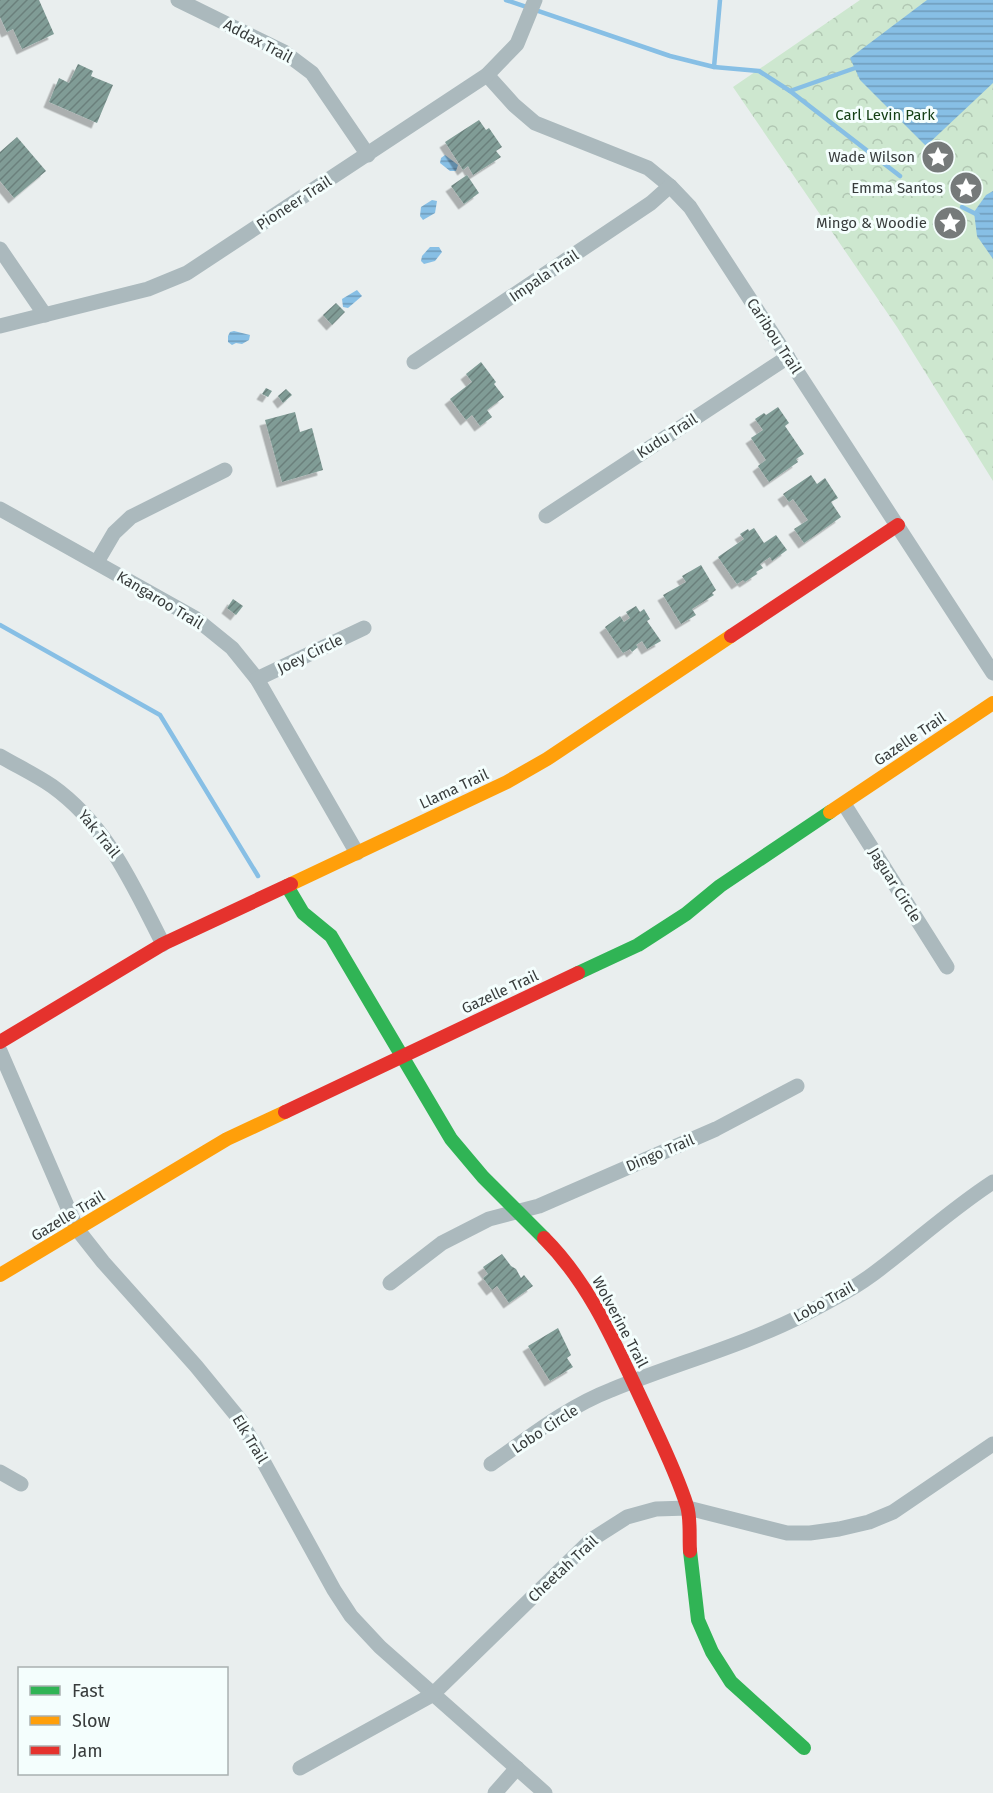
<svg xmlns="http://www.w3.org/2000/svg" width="993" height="1793" viewBox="0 0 993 1793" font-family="'Fira Sans',sans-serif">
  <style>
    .park { fill: url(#park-crowns) }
    .water { fill: url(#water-rules) }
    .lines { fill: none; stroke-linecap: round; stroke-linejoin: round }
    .stream { stroke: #87bfe5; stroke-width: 4.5 }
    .building { fill: url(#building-hatch); filter: url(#shadow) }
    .street { stroke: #abb9bd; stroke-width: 15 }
    .fast { stroke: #30b455; stroke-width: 14 }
    .slow { stroke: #ff9f0a; stroke-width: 14 }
    .jam { stroke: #e5322d; stroke-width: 14 }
    .labels { text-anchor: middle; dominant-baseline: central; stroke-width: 6; stroke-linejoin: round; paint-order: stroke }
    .street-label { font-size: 15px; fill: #383c3c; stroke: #f4fefd }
    .park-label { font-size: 15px; fill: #154016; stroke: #f4fefd }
    .poi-label { font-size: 15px; fill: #383c3c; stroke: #f4fefd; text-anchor: end }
  </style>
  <defs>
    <pattern id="park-crowns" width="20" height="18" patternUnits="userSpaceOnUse" patternTransform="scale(1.5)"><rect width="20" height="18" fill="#cde7cf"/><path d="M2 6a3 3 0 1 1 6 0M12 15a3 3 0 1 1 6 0" fill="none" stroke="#b1c7b3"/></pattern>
    <pattern id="water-rules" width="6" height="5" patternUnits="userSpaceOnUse" patternTransform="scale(1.5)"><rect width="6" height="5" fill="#87bfe5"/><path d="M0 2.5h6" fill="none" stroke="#6f9cbb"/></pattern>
    <pattern id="building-hatch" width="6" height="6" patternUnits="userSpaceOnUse" patternTransform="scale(1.5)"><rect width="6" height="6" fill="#809c96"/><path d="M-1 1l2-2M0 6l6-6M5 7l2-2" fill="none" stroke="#6a807c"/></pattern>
    <filter id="shadow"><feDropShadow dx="-5.5" dy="5.5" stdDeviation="0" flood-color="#0004"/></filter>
  </defs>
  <rect width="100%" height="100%" fill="#e9eeee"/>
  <polygon class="park" points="860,0 993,0 993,481 897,327 733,87"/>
  <g class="water">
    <polygon points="927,0 993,0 993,83 926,146 860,80 850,58"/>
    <polygon points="445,155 458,165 456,171 450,171 440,163 441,158"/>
    <polygon points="993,191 993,259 977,236 974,212 986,195"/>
    <polygon points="432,200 437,201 435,213 423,220 420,216 421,207"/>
    <polygon points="430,247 439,247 442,252 435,261 424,264 421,261 422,256"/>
    <polygon points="357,290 362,296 348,308 343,307 342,299"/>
    <polygon points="234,331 250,335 249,340 242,344 236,343 232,345 228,342 228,336 230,332"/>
  </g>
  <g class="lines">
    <g class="stream">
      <polyline points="506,0 670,56 714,67 759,71 790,91 900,176"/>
      <polyline points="714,67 720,0"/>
      <polyline points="790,91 858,67"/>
      <polyline points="962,207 978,215"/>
      <polyline points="0,625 160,715 258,876"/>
    </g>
  </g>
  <g class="building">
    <polygon points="0,0 39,0 54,34 22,49 13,29 7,32 0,17"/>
    <polygon points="78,64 93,71 91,76 113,85 97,123 49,102 59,78 69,83"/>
    <polygon points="479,120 486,130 489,128 502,147 496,151 501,157 473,175 468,166 463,170 445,142"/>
    <polygon points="17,137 46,171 14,198 0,181 0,152"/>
    <polygon points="467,175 479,193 464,204 451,186"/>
    <polygon points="336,303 345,312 332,325 323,315"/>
    <polygon points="481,362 496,382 494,384 504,397 487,410 492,417 480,426 472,415 466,420 450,399 472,382 466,374"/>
    <polygon points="266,388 272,391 268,397 262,394"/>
    <polygon points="286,389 292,395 283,403 278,396"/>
    <polygon points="778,407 789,423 785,426 804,454 796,459 798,462 769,482 758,466 766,460 751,438 763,430 755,419 764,413 766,415"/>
    <polygon points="295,412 300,432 312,428 323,470 282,482 265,420"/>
    <polygon points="811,475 817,484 825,478 838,498 831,502 841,517 804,543 794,529 808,520 793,499 789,502 783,494"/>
    <polygon points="754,528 764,543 776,535 787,550 772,561 770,557 760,564 763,568 756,572 757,574 745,582 743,580 737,584 718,557 744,539 740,534 748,529 749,531"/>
    <polygon points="701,565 716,590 712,593 714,595 692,609 696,615 681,624 663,595 686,582 682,576"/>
    <polygon points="233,599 243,606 236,615 227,608"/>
    <polygon points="636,606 640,612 644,609 650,619 647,621 661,641 647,649 642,641 636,645 638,647 632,652 630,649 623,653 605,627 620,616 624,622 630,618 626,612"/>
    <polygon points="502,1254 511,1266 516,1269 521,1278 524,1275 533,1286 509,1303 497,1286 492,1290 483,1278 488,1274 483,1267"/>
    <polygon points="558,1328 571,1355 567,1358 573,1367 550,1381 528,1346"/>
  </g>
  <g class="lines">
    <g class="street">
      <polyline points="178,0 284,52 312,73 368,155"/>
      <polyline points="487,75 514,105 535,123 648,168 670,186 690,207 993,673"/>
      <polyline points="0,249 45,315"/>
      <polyline points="0,326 148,289 187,273 487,75 517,44 535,0"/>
      <polyline points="414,362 651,203 670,186"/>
      <polyline points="0,509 195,618 232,648 257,679 357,853"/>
      <polyline points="546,516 788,357"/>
      <polyline points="97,562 114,533 131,517 225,470"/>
      <polyline points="257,679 364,628"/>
      <path d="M0,756C17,766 36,775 52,786C108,826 133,886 163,944"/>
      <polyline points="844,804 947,967"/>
      <polyline points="0,1051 77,1229 103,1262 196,1366 241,1421 334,1590 351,1616 380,1647 545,1793"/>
      <polyline points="390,1283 442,1243 489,1219 539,1206 716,1129 797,1086"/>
      <path d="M491,1464C530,1437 567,1407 611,1390C674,1364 742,1346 803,1315C830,1301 857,1287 881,1268C919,1239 953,1208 993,1182"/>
      <polyline points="0,1472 21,1484"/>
      <polyline points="300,1768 432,1695 591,1540 627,1517 656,1509 688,1508 787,1533 810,1533 839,1529 869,1522 893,1512 993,1444"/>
      <polyline points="495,1793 517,1768"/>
    </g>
    <g class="fast">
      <polyline points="287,886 303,913 331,936 451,1139 483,1177 544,1238"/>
      <polyline points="578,973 638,945 686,914 720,886 830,812"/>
      <polyline points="690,1551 698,1620 712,1652 731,1682 804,1748"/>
    </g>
    <g class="slow">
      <polyline points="830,812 993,703"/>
      <polyline points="291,884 507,782 547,759 731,636"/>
      <polyline points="0,1275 227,1139 285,1112"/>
    </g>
    <g class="jam">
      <polyline points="731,636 898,525"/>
      <polyline points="0,1042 163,944 291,884"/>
      <polyline points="285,1112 578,973"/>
      <path d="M544,1238C591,1285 616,1346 644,1405C659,1438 676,1471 687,1506C691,1519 689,1537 690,1551"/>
    </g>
  </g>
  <defs>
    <g id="sight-disc" transform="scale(1.725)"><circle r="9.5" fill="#767a7a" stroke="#f4fefd"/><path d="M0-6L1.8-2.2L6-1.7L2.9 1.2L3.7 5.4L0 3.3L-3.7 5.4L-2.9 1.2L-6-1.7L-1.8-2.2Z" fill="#fff"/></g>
  </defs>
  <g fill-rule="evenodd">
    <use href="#sight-disc" x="938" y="157"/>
    <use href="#sight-disc" x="966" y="188"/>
    <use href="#sight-disc" x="950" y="223"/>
  </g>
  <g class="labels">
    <g class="street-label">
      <text transform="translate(258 41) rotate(28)">Addax Trail</text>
      <text transform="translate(294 203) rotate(-33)">Pioneer Trail</text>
      <text transform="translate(544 276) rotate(-34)">Impala Trail</text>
      <text transform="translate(774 336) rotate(57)">Caribou Trail</text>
      <text transform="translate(667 436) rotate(-33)">Kudu Trail</text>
      <text transform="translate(160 600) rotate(31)">Kangaroo Trail</text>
      <text transform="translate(310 654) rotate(-26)">Joey Circle</text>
      <text transform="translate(910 739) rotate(-34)">Gazelle Trail</text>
      <text transform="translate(454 789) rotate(-25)">Llama Trail</text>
      <text transform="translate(99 834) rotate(51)">Yak Trail</text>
      <text transform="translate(895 885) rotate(58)">Jaguar Circle</text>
      <text transform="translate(500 992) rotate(-25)">Gazelle Trail</text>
      <text transform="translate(660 1153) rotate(-23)">Dingo Trail</text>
      <text transform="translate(68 1216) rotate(-31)">Gazelle Trail</text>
      <text transform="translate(824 1302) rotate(-29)">Lobo Trail</text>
      <text transform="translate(620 1322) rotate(62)">Wolverine Trail</text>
      <text transform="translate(545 1429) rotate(-33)">Lobo Circle</text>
      <text transform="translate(250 1439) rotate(59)">Elk Trail</text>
      <text transform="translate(563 1569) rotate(-43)">Cheetah Trail</text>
    </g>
    <g class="park-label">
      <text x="885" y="115">Carl Levin Park</text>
    </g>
    <g class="poi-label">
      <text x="915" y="157">Wade Wilson</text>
      <text x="943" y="188">Emma Santos</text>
      <text x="927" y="223">Mingo &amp; Woodie</text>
    </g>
  </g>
  <rect x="18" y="1667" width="210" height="108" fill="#f4fefd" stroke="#a9b0b0" stroke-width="1.5"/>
  <rect x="30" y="1686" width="30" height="9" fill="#30b455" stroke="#a9b0b0" stroke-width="1.5"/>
  <text x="72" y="1697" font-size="18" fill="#383c3c">Fast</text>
  <rect x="30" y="1716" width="30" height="9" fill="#ff9f0a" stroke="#a9b0b0" stroke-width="1.5"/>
  <text x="72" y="1727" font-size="18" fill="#383c3c">Slow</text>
  <rect x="30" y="1746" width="30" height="9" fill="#e5322d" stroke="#a9b0b0" stroke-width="1.5"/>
  <text x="72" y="1757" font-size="18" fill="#383c3c">Jam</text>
</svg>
